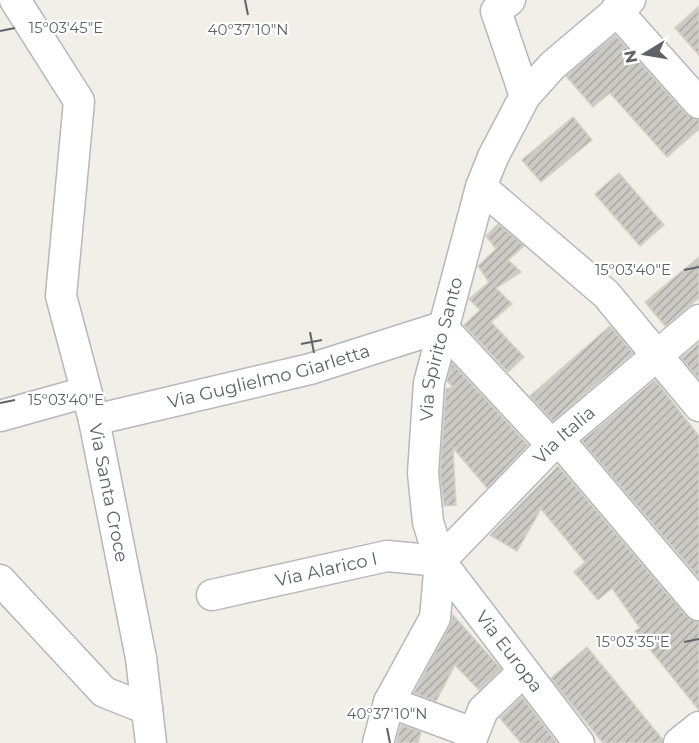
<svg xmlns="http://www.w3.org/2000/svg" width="699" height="743" viewBox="0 0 699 743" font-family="Montserrat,sans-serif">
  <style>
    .building { fill: url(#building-hatch); stroke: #d6d1c6; stroke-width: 1.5 }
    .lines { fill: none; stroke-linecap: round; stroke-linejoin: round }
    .minor-casing { stroke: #b5b8bc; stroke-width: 33 }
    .minor { stroke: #fff; stroke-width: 30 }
    .ticks { fill: none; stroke: #5f6368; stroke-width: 2 }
    .labels { text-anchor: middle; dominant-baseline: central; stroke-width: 4.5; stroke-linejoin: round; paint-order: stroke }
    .street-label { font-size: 18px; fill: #5f6368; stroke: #fff }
    .ticks-label { font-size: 15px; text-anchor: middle; fill: #5f6368; stroke: #fff; stroke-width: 4.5; stroke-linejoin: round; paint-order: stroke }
  </style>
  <defs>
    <pattern id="building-hatch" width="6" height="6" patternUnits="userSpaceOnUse" patternTransform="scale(1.5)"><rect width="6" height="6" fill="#cccac5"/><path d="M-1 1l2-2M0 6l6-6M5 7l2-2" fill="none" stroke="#a9a8a4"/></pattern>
  </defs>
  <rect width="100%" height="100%" fill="#f1efe8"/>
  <g class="building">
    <polygon points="699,6 699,55 675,28"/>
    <polygon points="615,35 686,114 699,120 699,129 667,157 610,93 593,107 566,76"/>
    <polygon points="573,117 592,140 541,182 522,160"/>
    <polygon points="619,173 664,225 640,246 595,194"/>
    <polygon points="498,224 524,246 508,260 521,272 496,288 512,304 491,322 524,357 508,372 464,325 480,310 469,299 489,282 478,266 496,249 486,236"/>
    <polygon points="699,257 699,298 665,326 645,302"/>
    <polygon points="610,326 633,353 553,421 530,396"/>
    <polygon points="699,343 699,379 681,358"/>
    <polygon points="452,363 528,445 487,488 453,448 456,505 444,506 440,473 446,389 453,387 447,381"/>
    <polygon points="655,380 699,436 699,578 582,441"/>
    <polygon points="558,466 686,616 699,622 699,710 635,631 640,628 612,588 598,600 574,572 585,562 541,509 517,551 490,535"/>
    <polygon points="453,615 501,669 479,690 455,665 436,701 414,693 450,626"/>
    <polygon points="587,647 663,740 662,743 603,743 561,691 551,678"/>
    <polygon points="522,697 557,743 521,743 500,718"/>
    <polygon points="401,725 421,732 418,743 396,743"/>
  </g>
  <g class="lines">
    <g class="minor-casing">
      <g id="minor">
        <path id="s1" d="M15,0L79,101L61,296L94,420L141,658L151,743"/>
        <polyline points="510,0 496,11 525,96"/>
        <polyline points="616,10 699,103"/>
        <polyline points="481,187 606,294 699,406"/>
        <polyline points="0,416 86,392"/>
        <path id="s2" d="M94,420L310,369L442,327L552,445"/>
        <polyline points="558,439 699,605"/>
        <path id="s3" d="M440,561L558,439L699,320"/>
        <path id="s4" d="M440,561L579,743"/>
        <polyline points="0,580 104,692 147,709"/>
        <path id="s5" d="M212,595L387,556L440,561"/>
        <polyline points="389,702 473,733"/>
        <path id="s6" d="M378,743L389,702L435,618L440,561L428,522L423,473L429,383L481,187L493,157L525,96L553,65L630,0"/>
        <polyline points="470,743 483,710 524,671"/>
        <polyline points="679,743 699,727"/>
      </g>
    </g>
    <use href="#minor" class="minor"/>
  </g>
  <path class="ticks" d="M245,0L248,15M0,31L15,28M684,270L699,267M310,332L314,353M301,344L322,340M0,403L15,400M684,642L699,639M387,728L390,743"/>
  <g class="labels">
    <g class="street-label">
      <text stroke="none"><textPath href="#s6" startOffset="411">Via Spirito Santo</textPath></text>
      <text stroke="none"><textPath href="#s2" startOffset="180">Via Guglielmo Giarletta</textPath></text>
      <text stroke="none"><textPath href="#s3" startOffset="177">Via Italia</textPath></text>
      <text stroke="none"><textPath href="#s1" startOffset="518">Via Santa Croce</textPath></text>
      <text stroke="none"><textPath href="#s5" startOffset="117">Via Alarico I</textPath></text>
      <text stroke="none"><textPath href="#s4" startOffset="114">Via Europa</textPath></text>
    </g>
  </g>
  <g class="ticks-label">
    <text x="66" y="33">15°03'45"E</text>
    <text x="248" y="35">40°37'10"N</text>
    <text x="633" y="275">15°03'40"E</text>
    <text x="66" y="405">15°03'40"E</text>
    <text x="633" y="647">15°03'35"E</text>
    <text x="387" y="719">40°37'10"N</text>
  </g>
  <g transform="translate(645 54) rotate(259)" stroke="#ffffff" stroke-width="4.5" paint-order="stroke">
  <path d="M0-4.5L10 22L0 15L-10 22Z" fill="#5f6368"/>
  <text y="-9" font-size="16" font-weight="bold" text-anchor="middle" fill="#5f6368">N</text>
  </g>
</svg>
